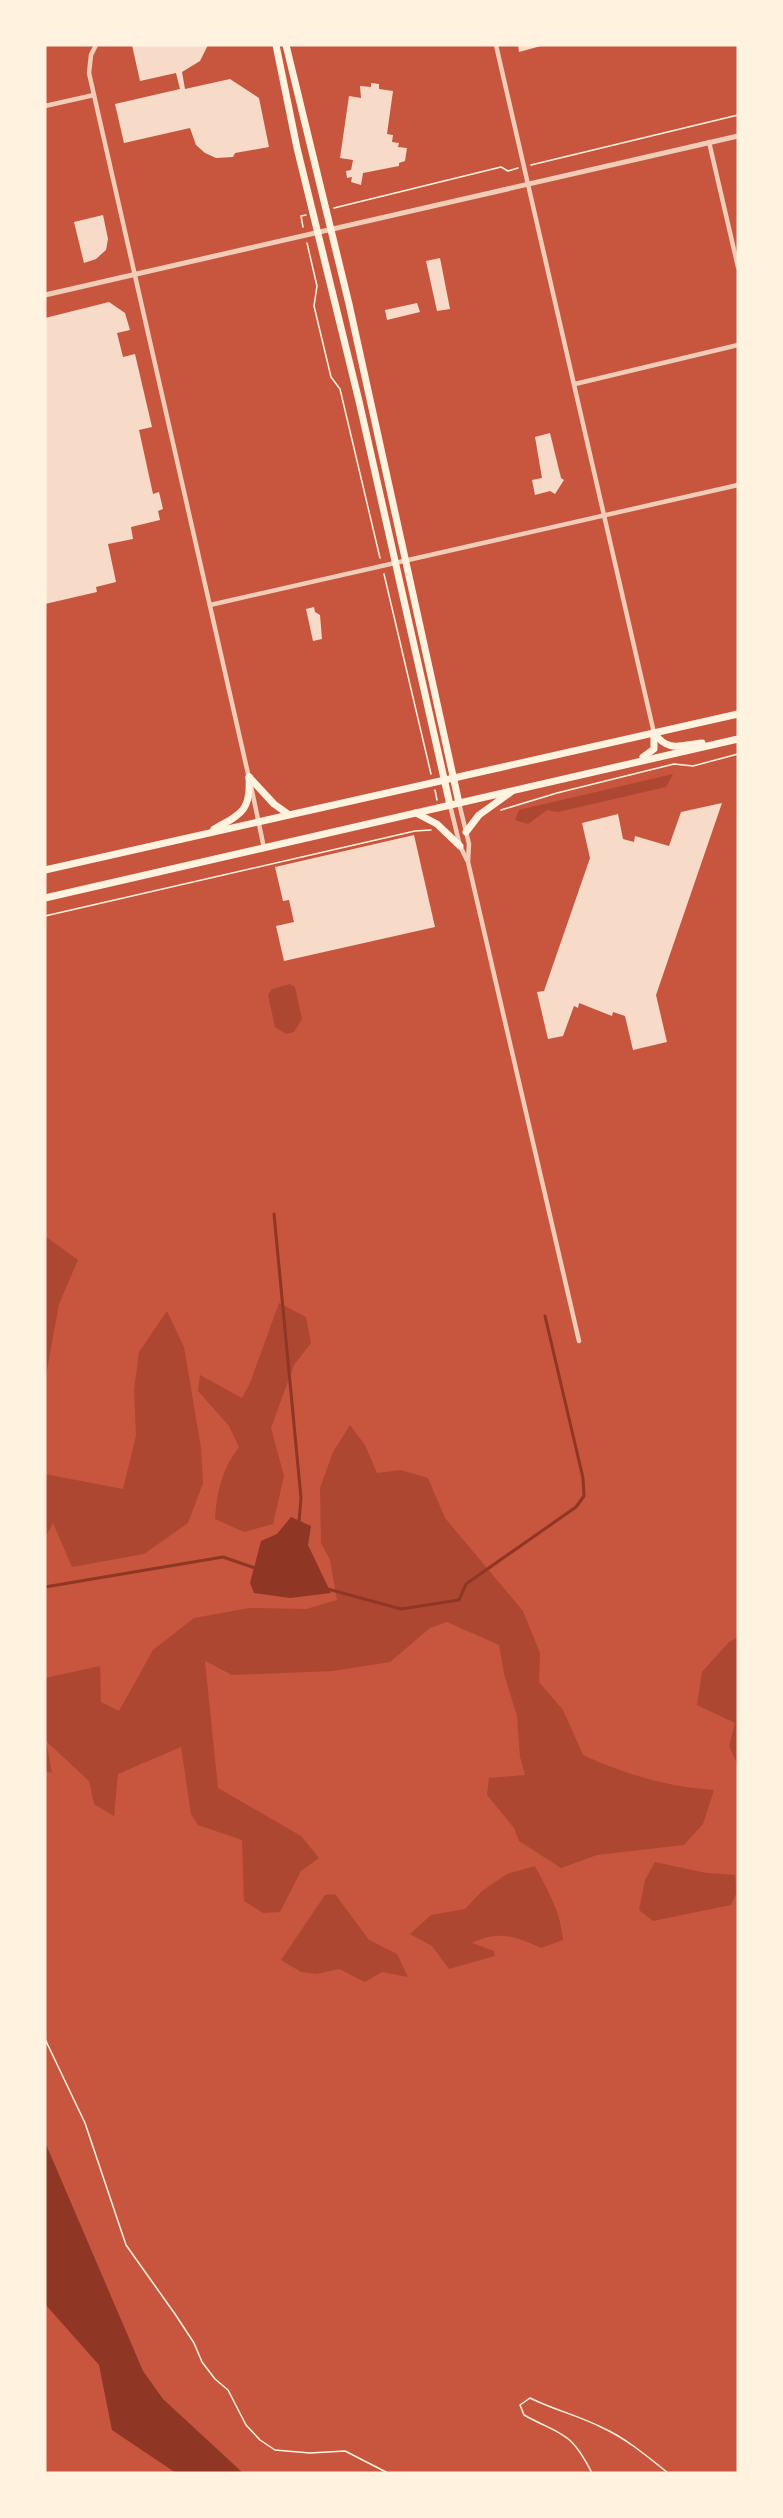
<svg xmlns="http://www.w3.org/2000/svg" width="783" height="2518" viewBox="0 0 783 2518" font-family="'Titillium Web',sans-serif">
  <style>
    .green { fill: #ae4732 }
    .water { fill: #8f3625 }
    .lines { fill: none; stroke-linecap: round; stroke-linejoin: round }
    .stream { stroke: #8f3625; stroke-width: 3 }
    .building { fill: #f7dbc8 }
    .path { stroke: #fff3e0; stroke-width: 1.5 }
    .minor { stroke: #f1ccb7; stroke-width: 4.5 }
    .tertiary { stroke: #f1ccb7; stroke-width: 5 }
    .primary { stroke: #fff3e0; stroke-width: 7 }
  </style>
  <rect width="100%" height="100%" fill="#c8553d"/>
  <g class="green">
    <polygon points="673,774 666,787 558,812 547,810 528,824 515,820 519,810"/>
    <polygon points="290,984 295,987 302,1019 294,1032 286,1034 275,1027 268,995 272,989"/>
    <polygon points="45,1236 78,1260 59,1304 45,1381"/>
    <path d="M279,1303L306,1317L311,1343L294,1365L271,1428L284,1476L273,1524L244,1532L215,1519C217,1491 222,1469 239,1447L229,1426L198,1391L200,1375L242,1398L250,1383Z"/>
    <polygon points="167,1311 184,1347 201,1448 203,1483 188,1523 144,1554 72,1567 53,1523 45,1538 45,1474 123,1489 136,1436 134,1390 139,1352"/>
    <path d="M350,1425L365,1445L377,1473L401,1470L428,1478L445,1518L523,1611L540,1653L539,1682L563,1710L583,1755C624,1774 668,1787 714,1790L703,1824L684,1845L597,1855L561,1868L519,1841L514,1828L487,1795L489,1778L525,1775L520,1757L517,1716L504,1674L499,1645L447,1622L430,1628L390,1662L333,1671L232,1675L205,1661L218,1788L301,1836L319,1858L301,1871L280,1912L263,1913L244,1901L242,1840L198,1825L191,1814L181,1747L118,1774L114,1816L94,1804L89,1781L46,1741L52,1773L45,1771V1678L100,1666L101,1702L119,1711L153,1650L194,1618L249,1608L306,1609L337,1600L330,1560L321,1543L320,1488L333,1452Z"/>
    <polygon points="738,1637 738,1766 729,1746 735,1723 697,1705 702,1672 728,1643"/>
    <polygon points="655,1862 706,1873 735,1875 736,1894 731,1905 653,1921 639,1910 645,1880"/>
    <path d="M535,1866C548,1891 561,1912 563,1940L541,1948C515,1936 498,1930 472,1943L494,1951L495,1956L449,1969L432,1946L410,1934L431,1915L465,1909L482,1891L507,1874Z"/>
    <polygon points="335,1894 369,1940 397,1954 408,1977 382,1972 365,1982 339,1969 317,1974 301,1972 281,1960 325,1895"/>
  </g>
  <g class="water">
    <polygon points="291,1517 311,1526 308,1545 331,1593 290,1598 254,1593 250,1583 261,1541 277,1534"/>
    <polygon points="45,2142 143,2371 163,2399 243,2473 176,2473 112,2430 99,2365 45,2304"/>
  </g>
  <g class="lines">
    <g class="stream">
      <polyline points="274,1214 301,1498 299,1522"/>
      <polyline points="45,1587 223,1557 258,1569"/>
      <polyline points="324,1588 401,1609 459,1600 466,1584 576,1507 584,1496 583,1478 545,1316"/>
    </g>
  </g>
  <g class="building">
    <polygon points="132,45 208,45 200,61 182,72 185,89 230,79 259,98 269,147 235,153 233,157 216,158 205,153 196,145 190,128 124,143 115,104 180,89 176,73 140,81"/>
    <polygon points="518,45 541,45 541,46 519,52"/>
    <polygon points="371,83 379,84 379,89 393,91 387,134 393,135 392,142 399,143 398,147 407,148 405,161 399,163 399,166 363,173 361,185 351,182 352,177 347,178 346,171 351,170 353,160 340,158 349,96 361,98 360,86 371,87"/>
    <polygon points="103,215 108,239 106,250 96,259 84,263 74,222"/>
    <polygon points="440,258 450,309 437,311 426,261"/>
    <polygon points="109,302 125,313 130,330 117,333 123,357 135,354 152,427 139,430 153,494 159,492 163,509 158,511 160,520 131,527 133,539 108,544 116,582 96,587 97,592 45,604 45,318"/>
    <polygon points="417,303 420,312 387,320 385,310"/>
    <polygon points="550,433 561,478 564,480 555,494 550,491 535,495 532,480 542,478 535,437"/>
    <polygon points="314,607 315,612 320,615 322,639 313,641 306,609"/>
    <polygon points="722,803 656,995 667,1042 633,1050 625,1016 613,1012 612,1016 579,1003 578,1008 574,1006 563,1036 548,1039 537,992 544,991 590,858 582,823 618,814 623,839 634,842 635,836 669,846 681,812"/>
    <polygon points="414,835 435,927 284,961 276,926 294,922 289,900 283,901 275,867"/>
  </g>
  <g class="lines">
    <g class="path">
      <polyline points="531,165 738,115"/>
      <polyline points="334,208 501,167 508,171 518,168"/>
      <polyline points="303,227 301,216 306,215"/>
      <polyline points="307,243 317,286 314,306 331,377 340,389 380,558"/>
      <polyline points="384,574 431,774"/>
      <polyline points="435,790 437,800"/>
      <polyline points="501,810 557,793 674,764 693,766 738,754"/>
      <polyline points="45,916 415,831 431,830"/>
      <polyline points="45,2039 85,2123 126,2245 175,2314 194,2343 202,2362 215,2379 228,2390 246,2425 260,2440 275,2450 310,2453 345,2451 388,2473"/>
      <path d="M592,2473C570,2430 562,2436 524,2415L520,2405L530,2398C554,2410 580,2416 603,2428C627,2439 648,2457 668,2473"/>
    </g>
    <g class="minor">
      <polyline points="96,45 91,55 89,73 249,778"/>
      <polyline points="496,45 654,733"/>
      <polyline points="45,106 94,95"/>
      <polyline points="709,142 738,267"/>
      <polyline points="575,384 738,345"/>
      <polyline points="210,605 738,485"/>
      <polyline points="251,786 264,848"/>
      <polyline points="459,803 469,844 468,862 579,1341"/>
      <polyline points="450,805 460,846 467,860"/>
    </g>
    <polyline class="tertiary" points="45,295 738,136"/>
    <g class="primary">
      <polyline points="276,45 297,148 359,401 450,805"/>
      <polyline points="286,45 349,304 459,803"/>
      <path d="M654,733C669,753 680,745 702,743"/>
      <polyline points="643,757 654,749 654,735"/>
      <polyline points="249,777 274,804 288,814"/>
      <polyline points="416,813 437,824 460,846"/>
      <path d="M214,829C242,814 251,810 249,777"/>
      <polyline points="466,832 479,815 511,792"/>
      <polyline points="45,870 738,714"/>
      <polyline points="45,898 738,739"/>
    </g>
  </g>
  <rect width="783" height="2518" fill="none" stroke="#fff3e0" stroke-width="93"/>
</svg>
